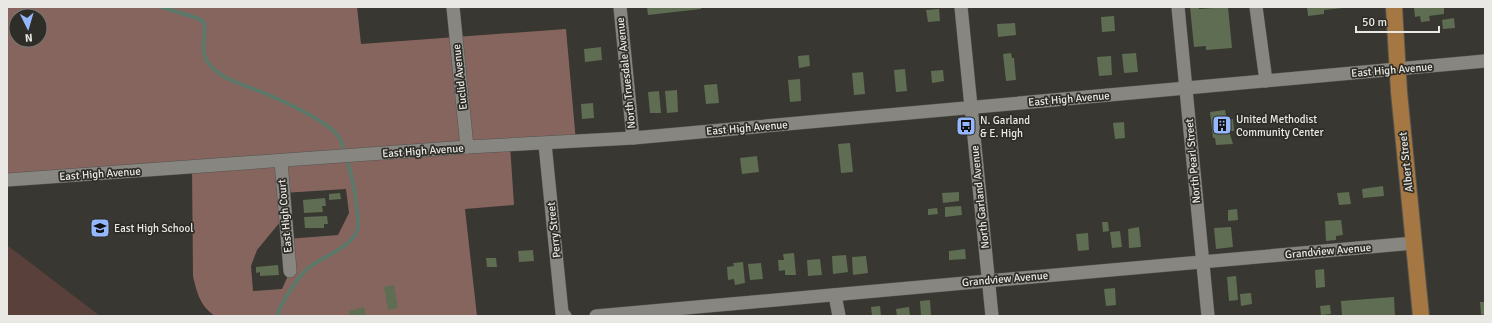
<svg xmlns="http://www.w3.org/2000/svg" width="1492" height="323" viewBox="0 0 1492 323" font-family="Signika,sans-serif">
  <style>
    .green { fill: #5a403b }
    .forest { fill: #87655f; fill-rule: evenodd }
    .lines { fill: none; stroke-linecap: round; stroke-linejoin: round }
    .stream { stroke: #5a7b6b; stroke-width: 3.5 }
    .building { fill: #5f6d52 }
    .minor-casing { stroke: #54534e; stroke-width: 14 }
    .major-casing { stroke: #54534e; stroke-width: 18 }
    .minor { stroke: #888680; stroke-width: 13 }
    .major { stroke: #a47743; stroke-width: 16 }
    .labels { text-anchor: middle; dominant-baseline: central; stroke-width: 3.5; stroke-linejoin: round; paint-order: stroke }
    .street-label { font-size: 11px; fill: #e9e8e4; stroke: #2e2d27 }
    .poi-label { font-size: 11px; fill: #e9e8e4; stroke: #2e2d27; text-anchor: start }
  </style>
  <rect width="100%" height="100%" fill="#383731"/>
  <polygon class="green" points="7,245 100,316 7,316"/>
  <path class="forest" d="M7,7H357L361,44L566,29L576,142L510,145L514,205L465,209L477,316H215C200,306 197,293 193,276L192,167L7,180ZM16,16H40V40H16ZM346,189L349,213L338,235L287,239L290,271L282,289L253,291L251,266L257,250L285,216L283,193Z"/>
  <g class="lines">
    <g class="stream">
      <path d="M161,7L197,18L204,22C207,34 200,48 206,59C214,75 235,82 251,88C271,95 327,120 338,136C342,141 343,147 345,153"/>
      <path d="M277,316C280,304 297,279 306,270C320,257 350,249 357,231C361,220 351,172 347,159"/>
    </g>
  </g>
  <g class="building">
    <polygon points="647,7 701,7 701,9 648,15"/>
    <polygon points="1190,7 1199,7 1199,9 1228,7 1232,48 1206,50 1206,46 1194,47"/>
    <polygon points="1307,7 1343,7 1343,8 1324,10 1324,14 1308,16"/>
    <polygon points="1444,7 1444,14 1429,16 1430,21 1421,22 1420,16 1415,17 1414,8"/>
    <polygon points="939,9 940,21 928,22 926,10"/>
    <polygon points="1114,16 1115,31 1102,32 1101,17"/>
    <polygon points="1454,18 1455,28 1443,29 1442,20"/>
    <polygon points="1015,23 1016,35 998,37 997,24"/>
    <polygon points="601,47 602,60 585,62 584,49"/>
    <polygon points="1011,53 1012,58 1014,58 1016,80 1006,81 1003,54"/>
    <polygon points="1136,53 1138,72 1124,73 1122,54"/>
    <polygon points="809,55 810,66 799,68 798,56"/>
    <polygon points="1111,56 1112,75 1099,76 1097,57"/>
    <polygon points="905,69 907,91 896,92 894,70"/>
    <polygon points="943,70 944,81 932,83 931,71"/>
    <polygon points="863,72 865,94 854,95 852,73"/>
    <polygon points="800,79 801,101 790,102 788,80"/>
    <polygon points="717,84 719,103 706,104 704,85"/>
    <polygon points="677,90 678,112 667,113 665,91"/>
    <polygon points="659,91 661,113 650,113 648,92"/>
    <polygon points="593,103 594,118 582,119 581,104"/>
    <polygon points="1225,110 1227,120 1233,119 1234,131 1229,131 1233,144 1216,145 1215,138 1213,138 1210,112"/>
    <polygon points="1124,122 1125,138 1115,139 1113,123"/>
    <polygon points="850,143 853,172 841,173 838,144"/>
    <polygon points="757,156 759,172 742,174 740,158"/>
    <polygon points="1383,186 1384,196 1363,198 1362,189"/>
    <polygon points="959,192 959,201 943,203 942,193"/>
    <polygon points="1349,192 1351,204 1339,205 1337,193"/>
    <polygon points="340,193 341,199 329,200 329,194"/>
    <polygon points="325,198 326,206 322,206 323,212 304,213 303,200"/>
    <polygon points="961,206 962,215 945,217 945,207"/>
    <polygon points="937,208 938,214 928,215 928,209"/>
    <polygon points="1237,209 1238,220 1228,221 1228,210"/>
    <polygon points="327,216 328,224 324,224 324,228 305,228 304,217"/>
    <polygon points="1341,220 1343,235 1336,236 1336,240 1326,241 1325,221"/>
    <polygon points="1102,222 1108,222 1109,231 1103,232"/>
    <polygon points="1139,227 1141,247 1129,248 1128,229"/>
    <polygon points="1231,227 1233,247 1216,249 1214,228"/>
    <polygon points="1120,231 1122,247 1112,248 1110,232"/>
    <polygon points="1088,233 1089,250 1078,251 1076,234"/>
    <polygon points="965,249 966,259 949,260 949,251"/>
    <polygon points="533,250 534,261 519,262 518,251"/>
    <polygon points="794,253 796,275 785,275 785,270 779,271 778,260 784,260 783,254"/>
    <polygon points="846,255 848,272 833,274 832,256"/>
    <polygon points="866,256 868,273 853,275 852,257"/>
    <polygon points="486,258 496,258 497,267 487,267"/>
    <polygon points="820,259 822,275 808,276 807,260"/>
    <polygon points="743,262 745,283 735,285 734,279 728,280 727,267 734,266 733,263"/>
    <polygon points="761,263 763,279 750,280 748,264"/>
    <polygon points="278,265 279,275 260,276 260,272 256,273 256,267"/>
    <polygon points="1324,269 1325,287 1316,288 1315,270"/>
    <polygon points="1236,276 1238,300 1229,301 1227,277"/>
    <polygon points="394,285 398,308 388,310 384,287"/>
    <polygon points="1115,288 1116,305 1106,306 1104,289"/>
    <polygon points="1251,293 1252,304 1241,306 1240,294"/>
    <polygon points="1394,297 1395,316 1342,316 1341,301"/>
    <polygon points="930,300 931,316 921,316 920,301"/>
    <polygon points="1480,302 1485,302 1485,314 1481,315"/>
    <polygon points="1330,305 1331,314 1321,315 1320,306"/>
    <polygon points="880,306 881,316 872,316 871,307"/>
    <polygon points="364,307 366,315 350,316 349,311"/>
    <polygon points="909,307 910,316 897,316 896,309"/>
  </g>
  <g class="lines">
    <g class="minor-casing">
      <g id="minor">
        <polyline points="453,7 467,147"/>
        <polyline points="620,7 633,138"/>
        <polyline points="961,7 992,316"/>
        <polyline points="1178,7 1208,316"/>
        <polyline points="1256,7 1266,81"/>
        <polyline points="545,144 562,313 565,316"/>
        <polyline points="281,161 290,271"/>
        <polyline points="7,180 467,147 633,138 1485,61"/>
        <polyline points="835,295 839,316"/>
        <polyline points="596,316 1414,243"/>
      </g>
    </g>
    <g class="major-casing">
      <polyline id="major" points="1394,7 1399,92 1421,316"/>
    </g>
    <use href="#minor" class="minor"/>
    <use href="#major" class="major"/>
  </g>
  <defs>
    <g id="building-square" transform="scale(1)"><rect x="-9" y="-9" width="18" height="18" rx="4" fill="#94b7fd" stroke="#2e2d27"/><path d="M-4-6H4V6H1V3H-1V6H-4ZM-2.5-4.3h1.7v1.8h-1.7ZM.8-4.3h1.7v1.8H.8ZM-2.5-1h1.7V.8h-1.7ZM.8-1h1.7V.8H.8Z" fill="#111"/></g>
    <g id="bus-square" transform="scale(1)"><rect x="-9" y="-9" width="18" height="18" rx="4" fill="#94b7fd" stroke="#2e2d27"/><path d="M-5-6H5V4H4V6H2V4H-2V6H-4V4H-5ZM-3.5-4V0h7V-4ZM-3.5 1.2v1.5H-2V1.2ZM2 1.2v1.5H3.5V1.2Z" fill="#111"/></g>
    <g id="school-square" transform="scale(1)"><rect x="-9" y="-9" width="18" height="18" rx="4" fill="#94b7fd" stroke="#2e2d27"/><path d="M0-5L7-2L0 1L-7-2ZM-4 1L0 2.5L4 1V4Q0 6-4 4Z" fill="#111"/></g>
  </defs>
  <g fill-rule="evenodd">
    <use href="#building-square" x="1222" y="125"/>
    <use href="#bus-square" x="966" y="126"/>
    <use href="#school-square" x="100" y="228"/>
  </g>
  <g class="labels">
    <g class="street-label">
      <text transform="translate(1392 70) rotate(-5)">East High Avenue</text>
      <text transform="translate(626 73) rotate(-96)">North Truesdale Avenue</text>
      <text transform="translate(460 77) rotate(-96)">Euclid Avenue</text>
      <text transform="translate(1069 99) rotate(-5)">East High Avenue</text>
      <text transform="translate(747 128) rotate(-5)">East High Avenue</text>
      <text transform="translate(423 151) rotate(-4)">East High Avenue</text>
      <text transform="translate(1193 161) rotate(-95)">North Pearl Street</text>
      <text transform="translate(1406 162) rotate(-96)">Albert Street</text>
      <text transform="translate(100 174) rotate(-4)">East High Avenue</text>
      <text transform="translate(980 197) rotate(-96)">North Garland Avenue</text>
      <text transform="translate(285 216) rotate(-95)">East High Court</text>
      <text transform="translate(554 230) rotate(-96)">Perry Street</text>
      <text transform="translate(1328 251) rotate(-5)">Grandview Avenue</text>
      <text transform="translate(1005 279) rotate(-5)">Grandview Avenue</text>
    </g>
    <g class="poi-label">
      <text x="1236" y="119">United Methodist<tspan x="1236" dy="13">Community Center</tspan></text>
      <text x="980" y="120">N. Garland<tspan x="980" dy="13">&amp; E. High</tspan></text>
      <text x="114" y="228">East High School</text>
    </g>
  </g>
  <rect width="1492" height="323" fill="none" stroke="#e9e8e4" stroke-width="16"/>
  <g transform="translate(28 28) rotate(175)"><circle r="19" fill="#2e2d27" stroke="#797873"/>
  <path d="M0-3L7 15L0 10L-7 15Z" fill="#94b7fd"/>
  <text y="-6" font-size="11" font-weight="bold" text-anchor="middle" fill="#e9e8e4">N</text>
  </g>
  <path d="M1356 26v6h83v-6" fill="none" stroke="#e9e8e4" stroke-width="2"/>
  <text x="1362" y="26" font-size="12" fill="#e9e8e4" stroke="#2e2d27" stroke-width="3" paint-order="stroke">50 m</text>
</svg>
